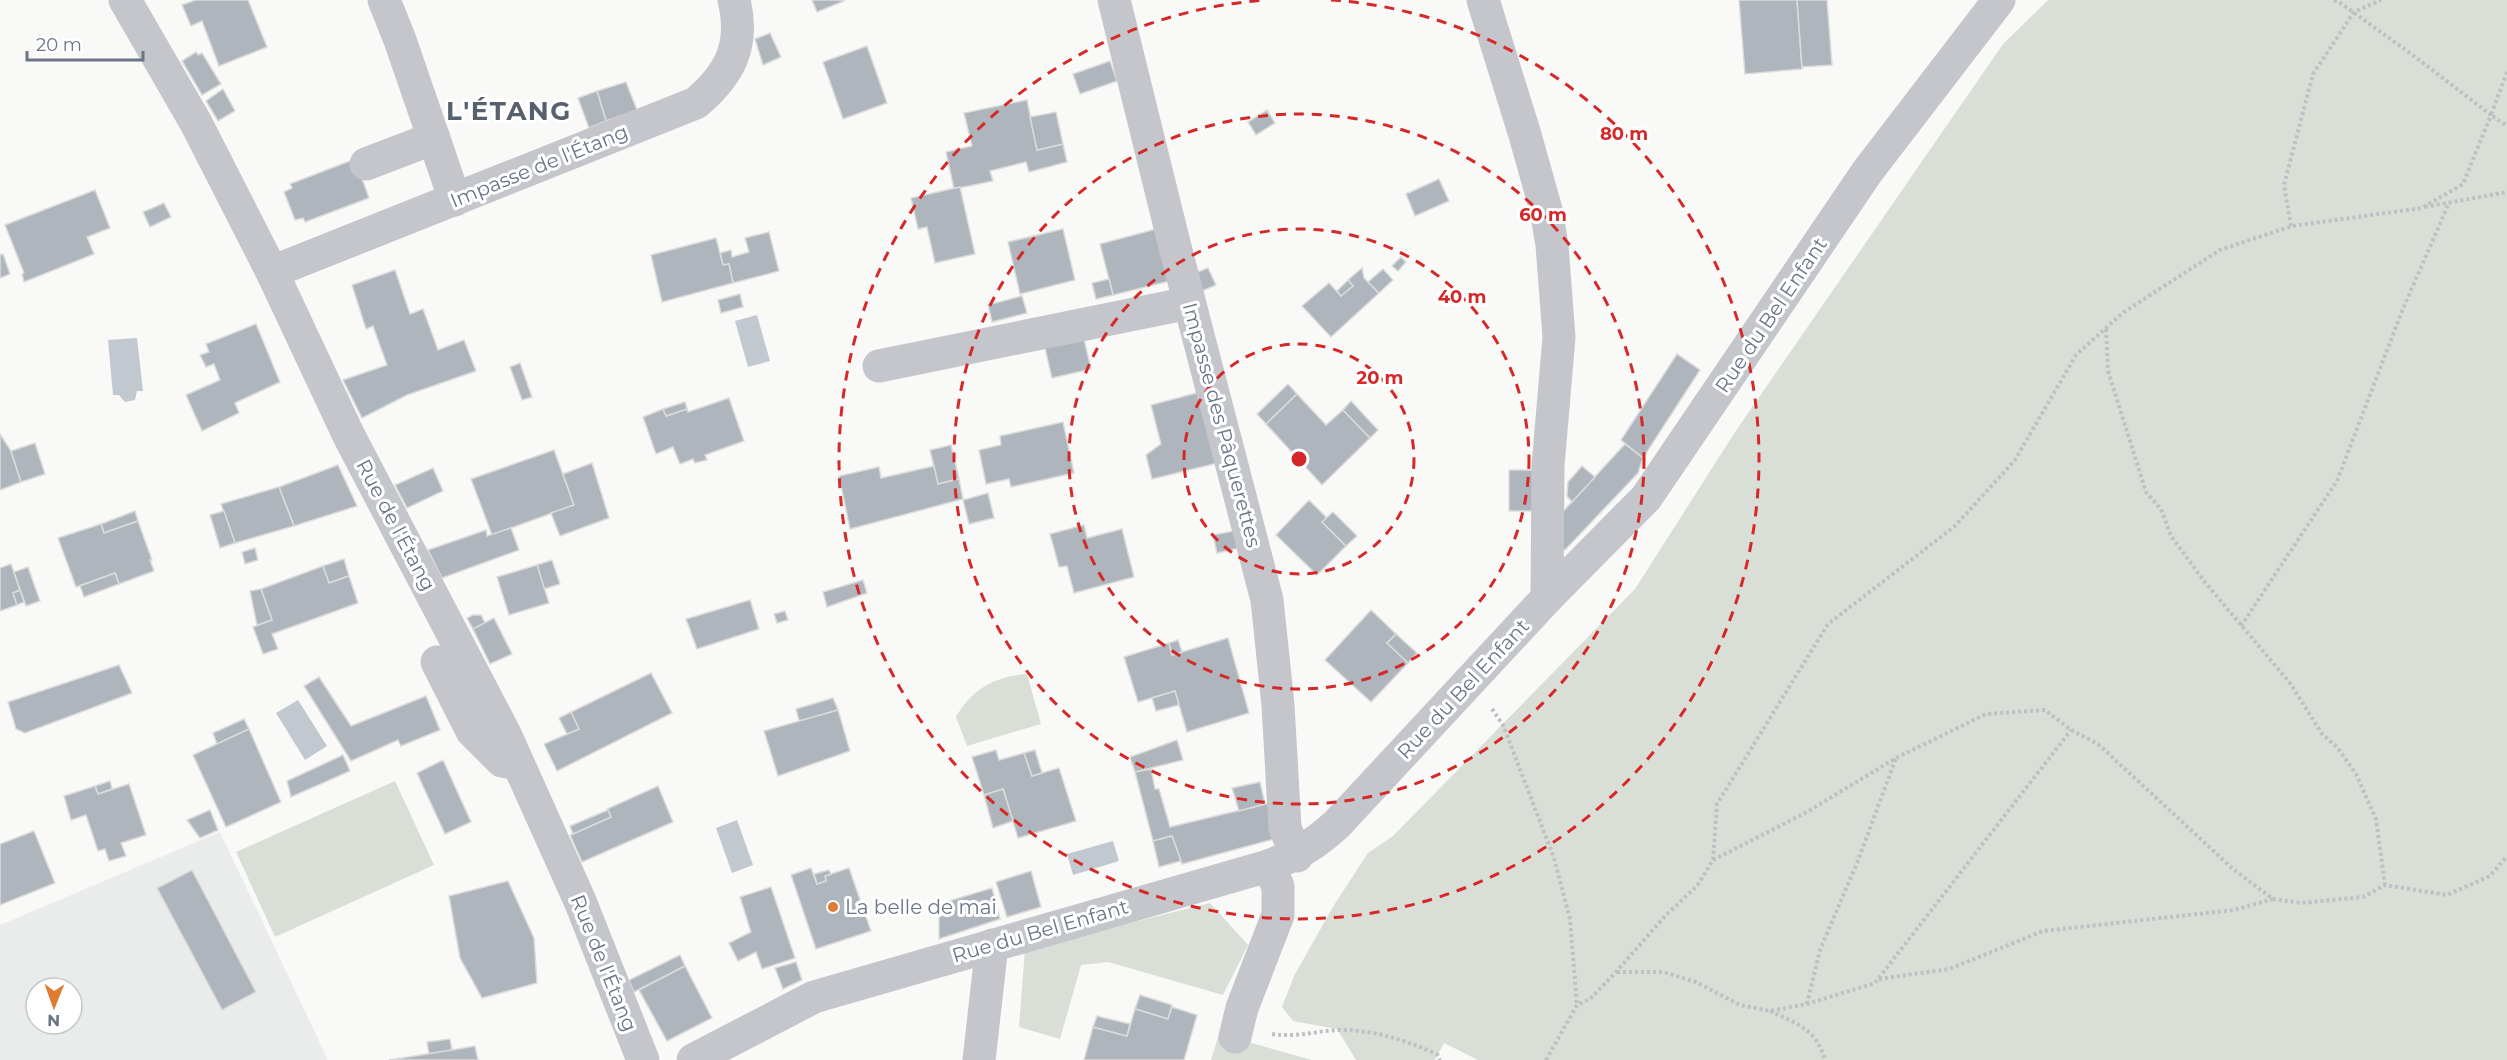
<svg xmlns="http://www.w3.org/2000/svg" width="2507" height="1060" viewBox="0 0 2507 1060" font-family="Montserrat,sans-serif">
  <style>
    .built { fill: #eaebeb; fill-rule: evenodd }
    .green { fill: #d9dfd7 }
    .water { fill: #c2c8cf }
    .building { fill: #aeb5bc; stroke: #dbdcda; stroke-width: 1.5 }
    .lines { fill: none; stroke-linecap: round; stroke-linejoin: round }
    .path { stroke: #bec0c3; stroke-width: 4; stroke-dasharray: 3 3; stroke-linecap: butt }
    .minor { stroke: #c4c6cb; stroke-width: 33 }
    .ring { fill: none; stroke: #d62828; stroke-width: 3; stroke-dasharray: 10 8 }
    .poi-dot { fill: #e07b32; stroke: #fff; stroke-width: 2 }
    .labels { text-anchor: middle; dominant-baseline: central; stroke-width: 6; stroke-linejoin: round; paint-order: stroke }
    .street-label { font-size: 20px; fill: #6a7588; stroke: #fff }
    .poi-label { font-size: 20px; fill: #6a7588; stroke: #fff; text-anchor: start }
    .district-label { font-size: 26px; font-weight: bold; letter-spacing: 1.5px; fill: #57606d; stroke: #fff }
    .centre { fill: #d62828; stroke: #fff; stroke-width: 3 }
    .ring-label { font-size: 18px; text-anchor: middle; font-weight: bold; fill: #d62828; stroke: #fff; stroke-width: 6; stroke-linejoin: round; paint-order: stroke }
  </style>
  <rect width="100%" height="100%" fill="#f9faf8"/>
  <path class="built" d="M220,832L328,1060H0V925ZM36,988H72V1024H36Z"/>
  <g class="green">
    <polygon points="2048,0 2507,0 2507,1060 1478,1060 1444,1043 1435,1060 1356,1060 1337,1029 1293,1021 1282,1007 1294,976 1334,905 1368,853 1393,836 1635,589 1735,432 2003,44"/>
    <path d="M1027,674L1041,724L967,746L956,717C971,689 996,676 1027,674Z"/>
    <polygon points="395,781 434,865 275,937 236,852"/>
    <polygon points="1210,903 1248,945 1223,995 1108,962 1081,965 1060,1039 1019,1027 1025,949"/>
    <polygon points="1219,1034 1312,1060 1211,1060"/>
  </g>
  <g class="water">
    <polygon points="757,315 770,361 748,367 735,321"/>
    <polygon points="137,338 143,391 137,391 135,400 125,402 119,395 113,395 108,340"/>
    <polygon points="298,700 327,746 305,760 276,713"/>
    <polygon points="737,820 753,865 732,873 716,828"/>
    <polygon points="1113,841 1119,861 1073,875 1067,854"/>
  </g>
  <g class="building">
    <polygon points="196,0 248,0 267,47 219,66 202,21 191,26 182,5"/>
    <polygon points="812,0 844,0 844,1 817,12"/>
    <polygon points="1739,0 1797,0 1802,69 1745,74"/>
    <polygon points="1797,0 1827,0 1832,65 1802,67"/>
    <polygon points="770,33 781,57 763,65 755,39"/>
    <polygon points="867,46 887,103 843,119 823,62"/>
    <polygon points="196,52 198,55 202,53 221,84 202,95 182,61"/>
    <polygon points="1110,61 1117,81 1080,94 1073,74"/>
    <polygon points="626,82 637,110 606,121 597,91"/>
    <polygon points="223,89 235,111 218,121 206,101"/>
    <polygon points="597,91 606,121 589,128 578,98"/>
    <polygon points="1027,100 1037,150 1063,144 1067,162 1029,172 1026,162 990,171 993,181 954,189 946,152 972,146 964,113"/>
    <polygon points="1267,110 1275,123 1256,135 1248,122"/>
    <polygon points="1056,112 1063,144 1037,150 1030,117"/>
    <polygon points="355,159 369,198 305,222 303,218 295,220 284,192 292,188 290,184"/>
    <polygon points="1439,179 1449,201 1415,216 1406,194"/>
    <polygon points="960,187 975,254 935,263 927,227 918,229 911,198"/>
    <polygon points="95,190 110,228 87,237 94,254 24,282 22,274 24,273 5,225"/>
    <polygon points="164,203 171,217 150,227 143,212"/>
    <polygon points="1160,228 1174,280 1113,295 1100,244"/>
    <polygon points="1063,229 1075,280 1020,294 1008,242"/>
    <polygon points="769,232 779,271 733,283 729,264 723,265 720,253 731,250 732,257 749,252 745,238"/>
    <polygon points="716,238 723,265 729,264 733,283 662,302 651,255"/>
    <polygon points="3,254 10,274 0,278 0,255"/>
    <polygon points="1401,257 1406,262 1398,271 1392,266"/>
    <polygon points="1208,268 1216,285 1197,293 1193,274"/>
    <polygon points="1362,268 1364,278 1379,293 1331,337 1302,306 1329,283 1341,296 1353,286 1348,280"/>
    <polygon points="1383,269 1393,280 1379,293 1368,282"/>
    <polygon points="395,270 410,314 423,309 438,350 464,340 476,371 407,395 362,418 343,380 387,365 373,326 366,329 352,285"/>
    <polygon points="1109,279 1113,295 1096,299 1092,283"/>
    <polygon points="1348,280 1353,286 1341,296 1337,291"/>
    <polygon points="740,294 743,307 721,313 718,300"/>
    <polygon points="1022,296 1027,313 992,322 988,305"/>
    <polygon points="256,324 280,382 235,403 239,413 202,431 186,395 220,380 214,364 206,367 200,355 209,352 206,344"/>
    <polygon points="1083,335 1091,369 1052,378 1044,344"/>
    <polygon points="1677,354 1700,370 1643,458 1621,440"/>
    <polygon points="520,363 532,397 522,400 510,367"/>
    <polygon points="1288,384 1297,394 1266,424 1257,414"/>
    <polygon points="1204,391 1222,462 1152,479 1146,455 1161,444 1151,405"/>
    <polygon points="1297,394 1326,425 1343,410 1370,438 1322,485 1266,424"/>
    <polygon points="729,398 744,441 705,455 707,460 695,463 693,459 680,464 673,447 656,454 643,417 663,409 666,416 687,409 688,412"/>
    <polygon points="1351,401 1378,430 1370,438 1343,410"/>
    <polygon points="685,402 687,409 666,416 663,409"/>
    <polygon points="1063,422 1074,473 1011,487 1009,479 986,484 979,450 1001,445 1000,436"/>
    <polygon points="0,434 11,451 21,482 0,490"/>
    <polygon points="35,443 45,474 21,482 11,451"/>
    <polygon points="1625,444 1643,458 1638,473 1565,550 1559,546 1558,517"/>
    <polygon points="951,445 959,479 938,484 930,450"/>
    <polygon points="554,450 574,505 492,535 471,479"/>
    <polygon points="592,463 609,518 560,536 551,513 574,505 563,474"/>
    <polygon points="338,465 357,506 294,526 279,487"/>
    <polygon points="934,466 938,484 959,479 963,499 850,529 839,476 879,467 881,478"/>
    <polygon points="1582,466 1595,477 1572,502 1567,496 1568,482"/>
    <polygon points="433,468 443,491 407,508 395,485"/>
    <polygon points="1509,470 1537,470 1538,511 1509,511"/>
    <polygon points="279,487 294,526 235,543 221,504"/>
    <polygon points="988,493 994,518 969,524 963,500"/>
    <polygon points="1309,500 1327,518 1322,522 1346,546 1317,575 1276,535"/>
    <polygon points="135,511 138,521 104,533 101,524"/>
    <polygon points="224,511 235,543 220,548 210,515"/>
    <polygon points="1333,512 1357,536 1346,546 1322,522"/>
    <polygon points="138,521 152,560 150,560 154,571 119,584 115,573 76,587 58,538 101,524 104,533"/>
    <polygon points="1084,525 1087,538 1122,529 1134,577 1074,593 1067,566 1059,567 1050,534"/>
    <polygon points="511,528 519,550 442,578 428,550 486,530 487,536"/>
    <polygon points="1239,530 1244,547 1217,553 1213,535"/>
    <polygon points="255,548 258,560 245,564 242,552"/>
    <polygon points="344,559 349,576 329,583 323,566"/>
    <polygon points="552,560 560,584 544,589 537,565"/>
    <polygon points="11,564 20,590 13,593 17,605 0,611 0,568"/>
    <polygon points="537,565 549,603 509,615 497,577"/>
    <polygon points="323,566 329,583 349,576 358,603 272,634 278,649 263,654 253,627 272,620 261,589"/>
    <polygon points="28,567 40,601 26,606 14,572"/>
    <polygon points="115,573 119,584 84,597 80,586"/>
    <polygon points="863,580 867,593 827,607 823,592"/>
    <polygon points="261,589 272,620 257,625 250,591"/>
    <polygon points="20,590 24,602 17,605 13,593"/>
    <polygon points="750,600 759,629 697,649 686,619"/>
    <polygon points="1371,610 1396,634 1387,643 1408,663 1371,702 1325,660"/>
    <polygon points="785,611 788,620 777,623 774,614"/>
    <polygon points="473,615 481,615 485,623 473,629 467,618"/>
    <polygon points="494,618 512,654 490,664 473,629"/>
    <polygon points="1396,634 1417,653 1408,663 1387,643"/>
    <polygon points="1228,638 1249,713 1187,732 1175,691 1138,702 1124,657 1169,643 1172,655"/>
    <polygon points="1178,640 1182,652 1172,655 1169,643"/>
    <polygon points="119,665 132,693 25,733 16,729 8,702"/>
    <polygon points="651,673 672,713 557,771 544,744 579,729 571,712"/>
    <polygon points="319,677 351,726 426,696 440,730 401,746 398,740 351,761 304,686"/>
    <polygon points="1175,691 1179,705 1156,711 1152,698"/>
    <polygon points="833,698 838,710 802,721 799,720 796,709"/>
    <polygon points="838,710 850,751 778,776 764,731"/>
    <polygon points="571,712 579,729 567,734 559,718"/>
    <polygon points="244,719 249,729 217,744 213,733"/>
    <polygon points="249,729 281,802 226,827 193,755"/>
    <polygon points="1177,740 1183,760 1135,772 1130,757"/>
    <polygon points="996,750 999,760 1024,753 1032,776 1059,768 1076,821 1018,838 1003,789 984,795 972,757"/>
    <polygon points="1035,750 1042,773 1032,776 1024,753"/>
    <polygon points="343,755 350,771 291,797 287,781"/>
    <polygon points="443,760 471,822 445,834 417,773"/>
    <polygon points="1151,769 1155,789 1159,789 1170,827 1270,803 1274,839 1182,864 1172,836 1153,841 1135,772"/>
    <polygon points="110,781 112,789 98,794 95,786"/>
    <polygon points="1260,782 1265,804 1239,811 1232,788"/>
    <polygon points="129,784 146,835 121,843 126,856 109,861 105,849 98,851 86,815 71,820 64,796 95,786 98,794"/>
    <polygon points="658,786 673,822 582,862 570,835 611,817 607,809"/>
    <polygon points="1003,789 1013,821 993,828 984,795"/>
    <polygon points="210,810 218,830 200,838 187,820"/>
    <polygon points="608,810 611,817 573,834 570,826"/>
    <polygon points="34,831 55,883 0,905 0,844"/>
    <polygon points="1172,836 1181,861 1159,867 1153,841"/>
    <polygon points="811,868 817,884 826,881 825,876 849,868 871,931 816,949 791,875"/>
    <polygon points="192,870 256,992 222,1010 157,888"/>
    <polygon points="829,870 831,874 825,876 826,881 817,884 814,874"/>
    <polygon points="1031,871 1041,907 1007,917 996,882"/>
    <polygon points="508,881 534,938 537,983 482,998 460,958 449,896"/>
    <polygon points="771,887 795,958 762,969 756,952 738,961 729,943 751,932 740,897"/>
    <polygon points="992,888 1000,919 939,939 939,904"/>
    <polygon points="680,955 685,966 634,992 629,980"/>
    <polygon points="796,962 802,980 783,989 775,968"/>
    <polygon points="685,966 712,1018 667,1041 639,990"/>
    <polygon points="1140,995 1172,1005 1168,1019 1135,1009"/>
    <polygon points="1172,1007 1197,1015 1184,1060 1084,1060 1093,1027 1127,1036 1135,1009 1168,1019"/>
    <polygon points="1097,1016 1130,1024 1127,1036 1093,1027"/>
    <polygon points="450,1039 452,1050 429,1054 427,1042"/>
    <polygon points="475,1046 478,1060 389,1060 452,1050"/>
  </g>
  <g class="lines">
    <g class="path">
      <polyline points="2507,72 2491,115 2507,126"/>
      <polyline points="2425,207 2507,192"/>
      <polyline points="2291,226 2284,185 2313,74 2354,12 2381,0"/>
      <polyline points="2106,329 2108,371 2146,492 2161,509 2171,536 2204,581 2290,683 2322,734 2337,747 2356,774 2376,819 2385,885"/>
      <polyline points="2241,626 2337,481 2402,311 2449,203"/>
      <polyline points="1492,709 1503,725 1554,858 1570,919 1577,1005"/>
      <polyline points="1713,860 1807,812 1896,758 1986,714 2045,710 2071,730 2098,744 2233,869 2273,899 2301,903 2363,897 2385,885 2447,895 2490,876 2507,856"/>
      <polyline points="1617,972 1663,972 1696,982 1740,1005 1770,1011 1807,1004 1875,983 2071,730"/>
      <polyline points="1879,979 1949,969 2043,931 2234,910 2273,899"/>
      <polyline points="1807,1004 1820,950 1857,863 1896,758"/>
      <path d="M1770,1011C1798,1024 1816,1029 1825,1060"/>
      <path d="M1272,1034C1301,1038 1316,1030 1342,1030C1379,1031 1404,1040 1437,1054L1440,1060"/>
      <polyline points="1546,1060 1577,1005 1590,999 1616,972 1666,915 1697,886 1713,860 1717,804 1828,624 1955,526 2015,460 2076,355 2124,312 2220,250 2292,226 2422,208 2463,184 2491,115 2414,56 2339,2 2333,0"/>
    </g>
    <g class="minor">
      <polyline points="125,0 196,123 272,272 349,436 505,734 580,901 643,1060"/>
      <polyline points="384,0 400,40 455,200"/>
      <polyline points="1114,0 1174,243 1267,600 1278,705 1285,828 1297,856"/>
      <polyline points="1483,0 1525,135 1546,210 1552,245 1559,337 1548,466 1547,598"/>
      <polyline points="366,164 434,138"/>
      <path d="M272,272L696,103C730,74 745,46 734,0"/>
      <polyline points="879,366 1189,303"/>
      <polyline points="437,662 472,731 502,761 518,764"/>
      <polyline points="1235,1037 1242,1008 1278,915 1278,886 1268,866"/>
      <path d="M693,1060L814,997L1268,866C1297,855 1314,845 1337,824L1547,598L1646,498L1867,172L1999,0"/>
      <polyline points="979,1060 992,945"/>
    </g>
  </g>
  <g class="ring">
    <circle cx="1299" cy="459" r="115"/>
    <circle cx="1299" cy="459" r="230"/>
    <circle cx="1299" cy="459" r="345"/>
    <path d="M1331 0A460 460 0 1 1 1267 0"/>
  </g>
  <circle class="poi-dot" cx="833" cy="907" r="6"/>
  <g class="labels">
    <g class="street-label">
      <text transform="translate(539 166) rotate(-22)">Impasse de l'Étang</text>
      <text transform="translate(1771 315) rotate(-56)">Rue du Bel Enfant</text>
      <text transform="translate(1222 425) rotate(75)">Impasse des Pâquerettes</text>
      <text transform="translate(396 525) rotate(62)">Rue de l'Étang</text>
      <text transform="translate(1463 689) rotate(-47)">Rue du Bel Enfant</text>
      <text transform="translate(1040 931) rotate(-16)">Rue du Bel Enfant</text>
      <text transform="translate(604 963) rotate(68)">Rue de l'Étang</text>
    </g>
    <g class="poi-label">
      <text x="845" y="907">La belle de mai</text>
    </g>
    <g class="district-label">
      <text x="509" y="111">L'ÉTANG</text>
    </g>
  </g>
  <circle cx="1299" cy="459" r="9" class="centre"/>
  <g class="ring-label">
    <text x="1624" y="140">80 m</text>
    <text x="1543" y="221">60 m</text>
    <text x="1462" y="303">40 m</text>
    <text x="1380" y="384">20 m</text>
  </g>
  <g transform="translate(54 1006) rotate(181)"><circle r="28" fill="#ffffff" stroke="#c3c8cf" stroke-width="1.5"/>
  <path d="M0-4.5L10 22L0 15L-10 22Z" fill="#e07b32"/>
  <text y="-9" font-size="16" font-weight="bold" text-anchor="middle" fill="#6a7588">N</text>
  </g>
  <path d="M27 51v9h116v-9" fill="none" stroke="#6a7588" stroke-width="3"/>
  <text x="36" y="51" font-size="18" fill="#6a7588" stroke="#ffffff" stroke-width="4.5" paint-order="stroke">20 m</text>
</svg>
